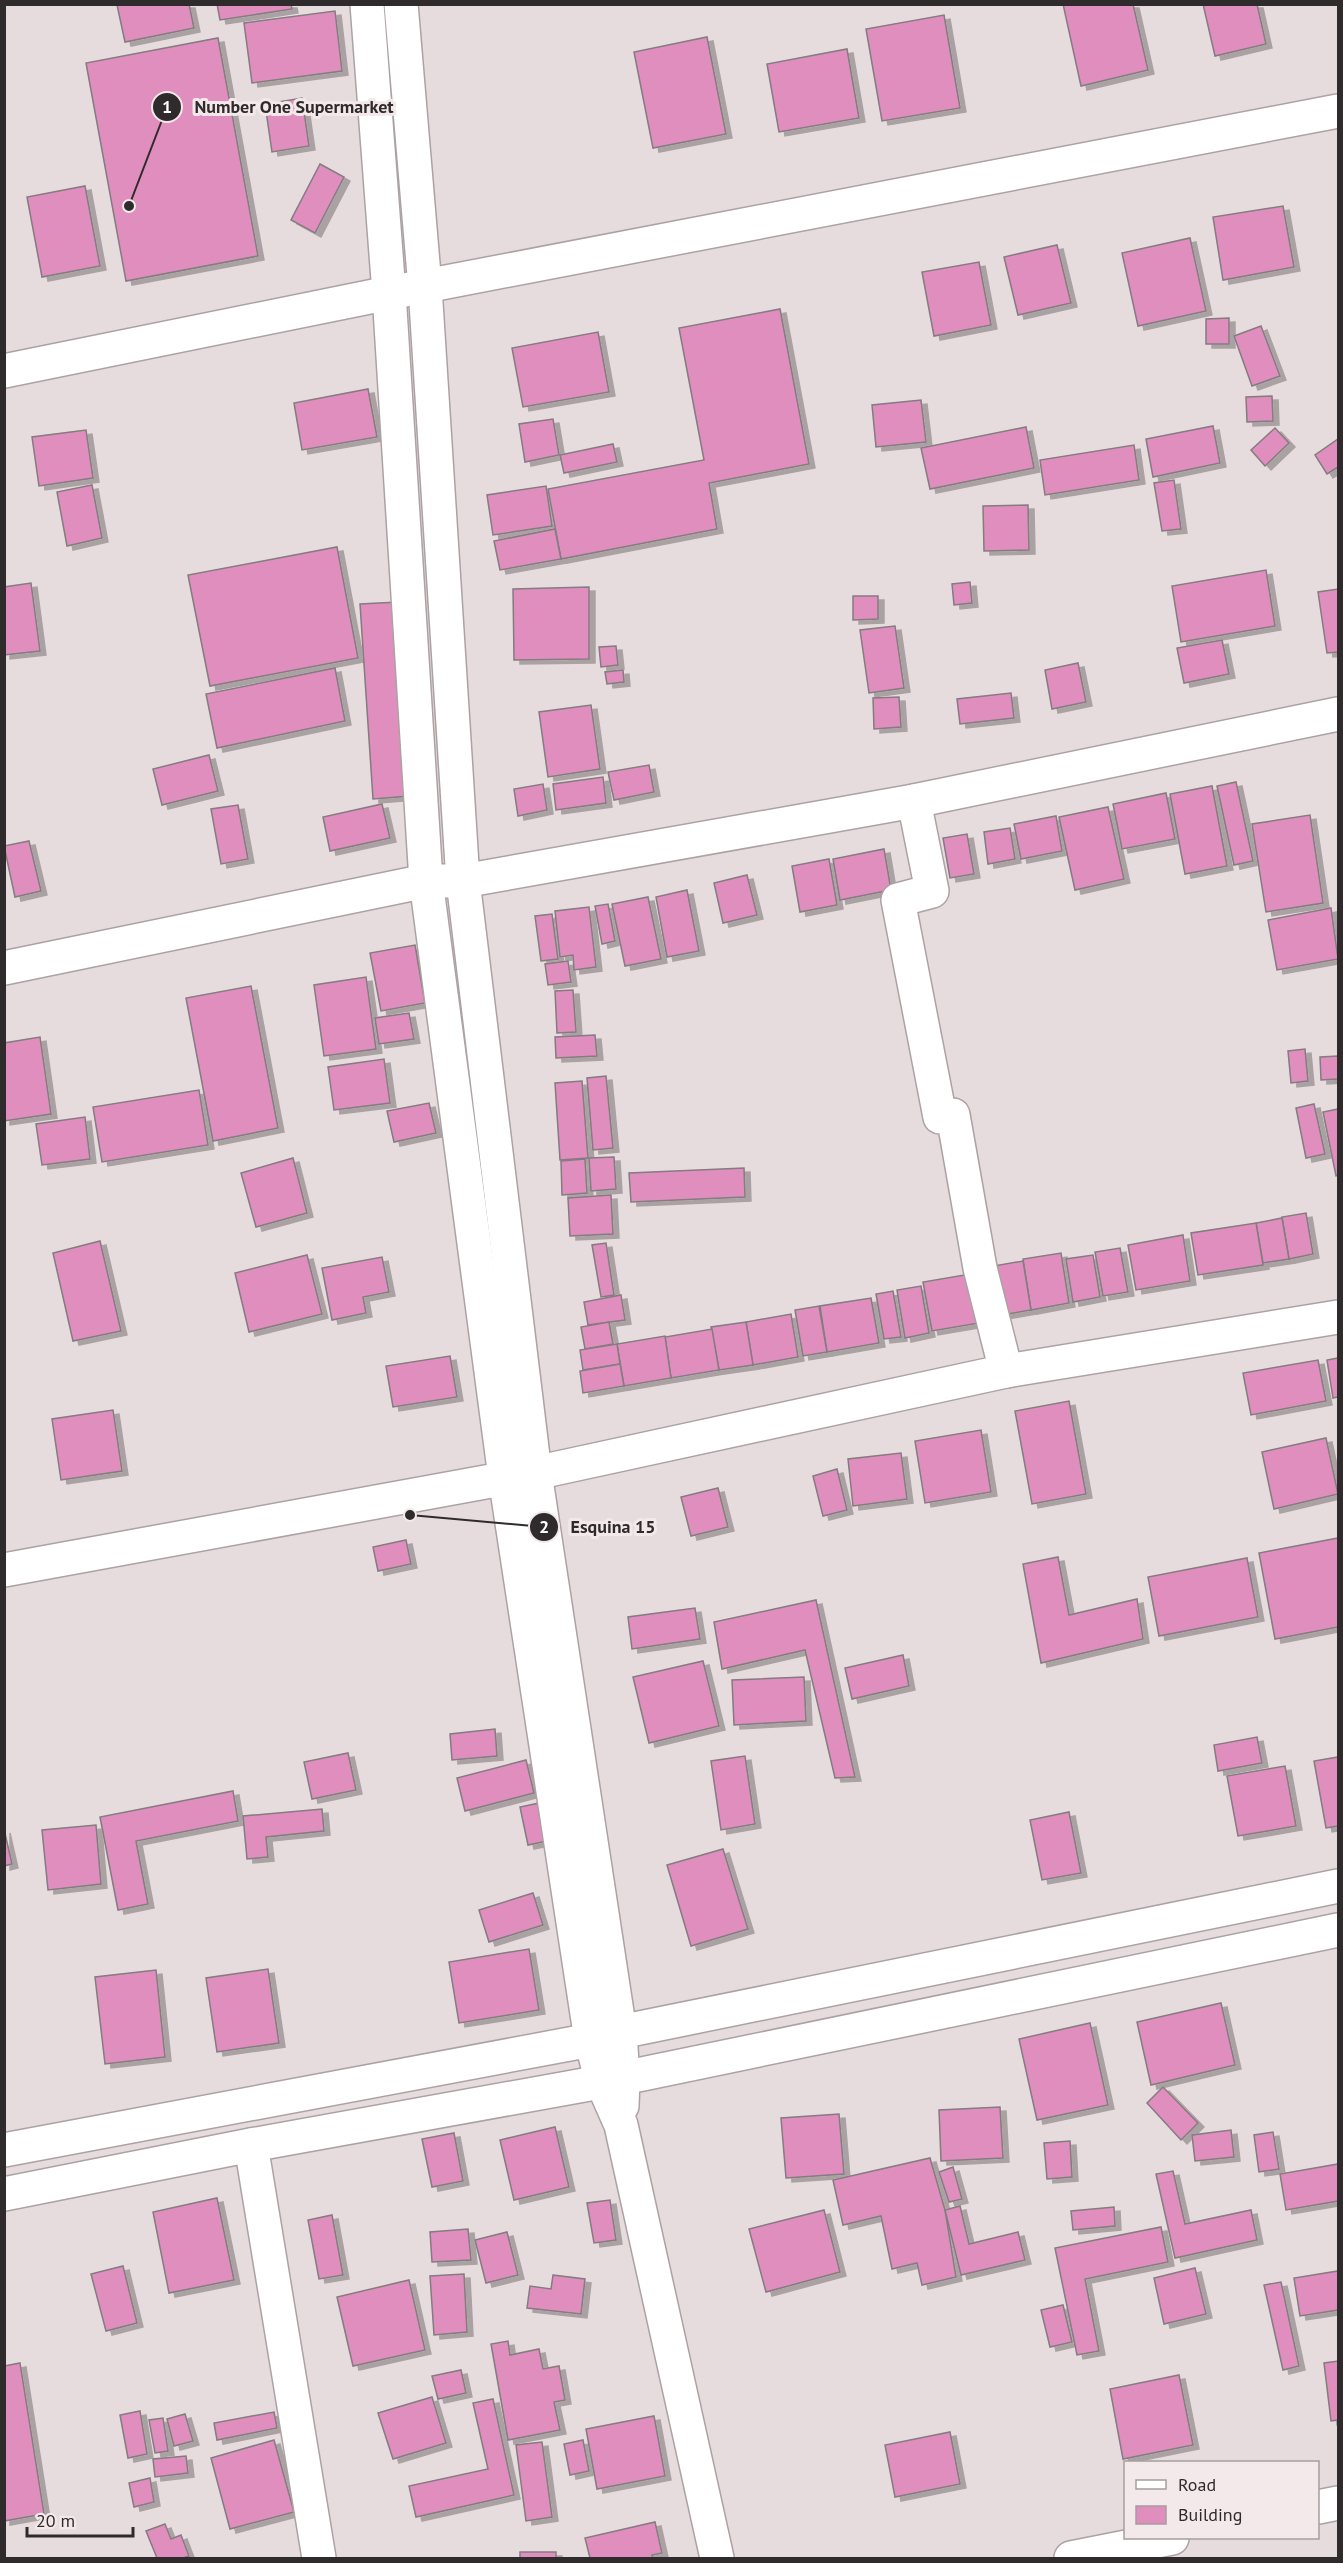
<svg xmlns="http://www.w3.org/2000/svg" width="1343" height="2563" viewBox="0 0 1343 2563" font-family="'PT Sans',sans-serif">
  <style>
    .building { fill: #df8ebd; stroke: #847b80; stroke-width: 1.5; filter: url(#shadow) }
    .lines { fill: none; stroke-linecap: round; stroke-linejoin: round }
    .street-casing { stroke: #ada2a3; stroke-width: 36 }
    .secondary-casing { stroke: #ada2a3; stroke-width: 36 }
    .street { stroke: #fff; stroke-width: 33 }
    .secondary { stroke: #fff; stroke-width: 33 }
    .leader { fill: none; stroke: #2f2b2c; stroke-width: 2 }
    .callout-dot { fill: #2f2b2c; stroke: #f4e9ea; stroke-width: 2 }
    .mark-label { font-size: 18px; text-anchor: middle; font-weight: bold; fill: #fff }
    .callout-label { font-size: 18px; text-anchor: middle; font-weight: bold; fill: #2f2b2c; stroke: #f4e9ea; stroke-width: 6; stroke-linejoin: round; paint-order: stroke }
  </style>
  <defs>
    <filter id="shadow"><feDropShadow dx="6" dy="4" stdDeviation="0" flood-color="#0004"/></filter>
  </defs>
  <rect width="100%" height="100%" fill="#e7dcdd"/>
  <g class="building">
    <polygon points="189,4 194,28 125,42 117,5"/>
    <polygon points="217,4 291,4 292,9 220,20"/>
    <polygon points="1063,4 1133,4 1148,70 1081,86"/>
    <polygon points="1203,4 1257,4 1266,44 1215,56"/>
    <polygon points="335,11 342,71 252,83 244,23"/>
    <polygon points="944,15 960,108 882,121 866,29"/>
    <polygon points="707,37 726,134 653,148 634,52"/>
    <polygon points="218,38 258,256 126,281 86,63"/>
    <polygon points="847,49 859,118 779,132 767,64"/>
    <polygon points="302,98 309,146 272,152 265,104"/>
    <polygon points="320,164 344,177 315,233 291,220"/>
    <polygon points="85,186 100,266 42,277 27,197"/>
    <polygon points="1283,206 1294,267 1223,280 1213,217"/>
    <polygon points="1190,238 1206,311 1138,326 1122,253"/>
    <polygon points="1057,245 1071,303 1018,315 1004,257"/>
    <polygon points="979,262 991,325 934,336 922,272"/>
    <polygon points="780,309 809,464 709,483 717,529 561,559 548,489 704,460 679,328"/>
    <polygon points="1229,318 1229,344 1206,344 1206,319"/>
    <polygon points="1261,326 1280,376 1252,386 1234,336"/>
    <polygon points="598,332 609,392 523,407 512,348"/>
    <polygon points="368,389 377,437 302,450 294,403"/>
    <polygon points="1272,396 1273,421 1247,422 1246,397"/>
    <polygon points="921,400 926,442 876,447 872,405"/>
    <polygon points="553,419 559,455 525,462 519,424"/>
    <polygon points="1213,426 1220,463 1153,477 1146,439"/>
    <polygon points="1026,427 1034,468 930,489 921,448"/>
    <polygon points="1275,428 1289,443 1265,466 1251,450"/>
    <polygon points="86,430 93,478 39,486 32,437"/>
    <polygon points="1338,439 1338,467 1327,474 1315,455"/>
    <polygon points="613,444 617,462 564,473 560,455"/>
    <polygon points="1134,445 1139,480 1045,495 1040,460"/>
    <polygon points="1174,480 1181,529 1162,531 1154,483"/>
    <polygon points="92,485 102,538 67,546 57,492"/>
    <polygon points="546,486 552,526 493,535 487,495"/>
    <polygon points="1028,505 1029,550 984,551 983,506"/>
    <polygon points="555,529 561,559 500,570 494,541"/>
    <polygon points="337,547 358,658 210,686 188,575"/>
    <polygon points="1266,570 1275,626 1181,642 1172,586"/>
    <polygon points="970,582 972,603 954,605 952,584"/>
    <polygon points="31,583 40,651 4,655 4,587"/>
    <polygon points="589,587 589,659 514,660 513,589"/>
    <polygon points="1338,589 1338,652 1327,653 1318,592"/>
    <polygon points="853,596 878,596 878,619 853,620"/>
    <polygon points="398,602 410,796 373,799 360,604"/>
    <polygon points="895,626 904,688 869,693 860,630"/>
    <polygon points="1222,640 1229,674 1184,683 1177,648"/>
    <polygon points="616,646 618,665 601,667 599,647"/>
    <polygon points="1078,663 1086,702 1052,709 1045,670"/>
    <polygon points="335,668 345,721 217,748 206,694"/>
    <polygon points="623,670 624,682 607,684 605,672"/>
    <polygon points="1011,693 1014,718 960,724 957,699"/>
    <polygon points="899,697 901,727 874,729 873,698"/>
    <polygon points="591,705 600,769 548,777 539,712"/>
    <polygon points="209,755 218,791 162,805 153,769"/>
    <polygon points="649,765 654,792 614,800 608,772"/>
    <polygon points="603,777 606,803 556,810 553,784"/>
    <polygon points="1236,782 1253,861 1234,865 1217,786"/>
    <polygon points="543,784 547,810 518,816 514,789"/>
    <polygon points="1212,786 1227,866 1185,874 1170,794"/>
    <polygon points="1166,793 1175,839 1122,849 1113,804"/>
    <polygon points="382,804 390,838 330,851 323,817"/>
    <polygon points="238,805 248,859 221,864 211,809"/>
    <polygon points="1108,807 1124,879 1075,890 1059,817"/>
    <polygon points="1310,815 1323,903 1266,912 1252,824"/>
    <polygon points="1056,816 1062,851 1021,859 1014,824"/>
    <polygon points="1010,828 1015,859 988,864 984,832"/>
    <polygon points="967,834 974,874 950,878 943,838"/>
    <polygon points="29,841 41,891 15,897 4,846"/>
    <polygon points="884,849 891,890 840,900 833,859"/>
    <polygon points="829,859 837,905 800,912 792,866"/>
    <polygon points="747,875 757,915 723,923 714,883"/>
    <polygon points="687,890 699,951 667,957 656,897"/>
    <polygon points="648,897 661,959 625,966 612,904"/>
    <polygon points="608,904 615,941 602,944 595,906"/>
    <polygon points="589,907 596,967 574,970 573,955 560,957 555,911"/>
    <polygon points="1331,908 1338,959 1277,970 1268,920"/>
    <polygon points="552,914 558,959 541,961 535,916"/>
    <polygon points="415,945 425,1003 381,1011 370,953"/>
    <polygon points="568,961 571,982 548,985 545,964"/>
    <polygon points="366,977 376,1049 324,1056 314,985"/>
    <polygon points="251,986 278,1128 213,1141 186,998"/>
    <polygon points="573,990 576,1032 557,1033 555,991"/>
    <polygon points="409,1013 414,1039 379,1044 375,1018"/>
    <polygon points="595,1035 597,1056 556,1058 555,1037"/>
    <polygon points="40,1037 51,1114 4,1121 4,1043"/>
    <polygon points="1305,1049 1308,1081 1291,1083 1288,1051"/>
    <polygon points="1338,1056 1338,1079 1321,1080 1320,1057"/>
    <polygon points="384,1059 390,1103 334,1110 328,1067"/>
    <polygon points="606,1076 613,1148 593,1150 587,1078"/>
    <polygon points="582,1081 588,1158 560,1160 555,1083"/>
    <polygon points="199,1090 208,1145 102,1162 93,1107"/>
    <polygon points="429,1103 436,1133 394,1142 387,1111"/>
    <polygon points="1314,1104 1325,1154 1306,1158 1296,1108"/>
    <polygon points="1338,1109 1338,1175 1336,1176 1323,1112"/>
    <polygon points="85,1117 90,1159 42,1165 36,1124"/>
    <polygon points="614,1157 616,1189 591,1191 589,1158"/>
    <polygon points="293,1158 307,1213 256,1227 241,1173"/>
    <polygon points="585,1159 587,1193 562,1195 561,1161"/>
    <polygon points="744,1168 745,1197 631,1202 629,1173"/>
    <polygon points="611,1195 613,1234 570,1236 568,1198"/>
    <polygon points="1306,1213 1313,1254 1289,1259 1282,1217"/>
    <polygon points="1282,1218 1289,1259 1263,1263 1256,1223"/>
    <polygon points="1256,1223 1263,1265 1198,1275 1191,1233"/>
    <polygon points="1183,1235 1190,1281 1136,1290 1128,1245"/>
    <polygon points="100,1241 121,1331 73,1341 53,1253"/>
    <polygon points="606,1243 614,1295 601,1297 592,1245"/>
    <polygon points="1120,1248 1128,1292 1103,1296 1095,1252"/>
    <polygon points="1061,1253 1069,1303 1031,1310 1023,1259"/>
    <polygon points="307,1255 322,1314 249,1332 235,1273"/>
    <polygon points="1093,1255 1100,1297 1073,1302 1066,1259"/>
    <polygon points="382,1257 389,1292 363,1297 366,1313 332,1320 322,1268"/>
    <polygon points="1023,1261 1031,1310 996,1316 988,1267"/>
    <polygon points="970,1274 979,1323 932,1331 923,1282"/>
    <polygon points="921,1286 929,1333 905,1338 897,1290"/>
    <polygon points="893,1291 901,1337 884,1339 876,1294"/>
    <polygon points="621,1295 625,1320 588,1325 584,1302"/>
    <polygon points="871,1298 879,1343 827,1352 820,1306"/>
    <polygon points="819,1306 827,1352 803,1356 795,1310"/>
    <polygon points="791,1314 798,1357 753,1365 746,1322"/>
    <polygon points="609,1322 613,1344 585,1349 581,1327"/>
    <polygon points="746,1322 753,1365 719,1370 711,1327"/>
    <polygon points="712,1329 719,1370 671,1378 665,1337"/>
    <polygon points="665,1336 671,1378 624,1386 617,1344"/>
    <polygon points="617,1344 620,1364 583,1370 580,1350"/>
    <polygon points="450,1356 457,1397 393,1407 386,1366"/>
    <polygon points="1338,1358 1338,1397 1333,1398 1327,1360"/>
    <polygon points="1318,1360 1326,1401 1251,1415 1243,1373"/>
    <polygon points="620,1364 624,1386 583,1393 580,1371"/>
    <polygon points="1069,1401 1086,1494 1032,1504 1015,1411"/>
    <polygon points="113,1410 122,1471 61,1480 52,1419"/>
    <polygon points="981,1430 991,1492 925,1503 915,1441"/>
    <polygon points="1326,1438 1338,1494 1274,1509 1262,1452"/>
    <polygon points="901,1453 907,1499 853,1506 848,1459"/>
    <polygon points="837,1469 847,1510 823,1516 813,1476"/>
    <polygon points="718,1488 728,1527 691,1536 681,1497"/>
    <polygon points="1338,1538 1338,1627 1275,1639 1259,1553"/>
    <polygon points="406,1540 411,1564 378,1571 373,1547"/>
    <polygon points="1058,1557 1069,1615 1137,1599 1143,1639 1041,1663 1023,1564"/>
    <polygon points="1247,1558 1258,1617 1159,1636 1148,1577"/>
    <polygon points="816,1600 855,1777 835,1778 805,1650 722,1669 714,1622"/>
    <polygon points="695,1608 700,1639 632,1649 628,1617"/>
    <polygon points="903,1655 909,1686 852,1699 845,1668"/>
    <polygon points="703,1661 719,1726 649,1743 633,1677"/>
    <polygon points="804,1677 806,1721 734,1725 732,1680"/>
    <polygon points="495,1729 497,1756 452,1760 450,1734"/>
    <polygon points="1257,1737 1262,1763 1218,1771 1214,1745"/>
    <polygon points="348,1753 356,1790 312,1799 304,1762"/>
    <polygon points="745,1756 755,1824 721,1830 711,1761"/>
    <polygon points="1338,1757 1338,1826 1326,1828 1314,1761"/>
    <polygon points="526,1760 534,1793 465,1811 457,1778"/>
    <polygon points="1285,1766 1296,1826 1238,1836 1227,1776"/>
    <polygon points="233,1791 238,1821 136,1841 148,1904 118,1910 100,1817"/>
    <polygon points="544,1802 552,1840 528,1845 520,1807"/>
    <polygon points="322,1809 324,1831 266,1837 268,1857 247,1859 243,1816"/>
    <polygon points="1069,1812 1081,1873 1042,1880 1030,1820"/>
    <polygon points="96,1825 101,1884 48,1890 42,1830"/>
    <polygon points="4,1829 12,1864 4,1866"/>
    <polygon points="723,1849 748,1929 691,1946 667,1865"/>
    <polygon points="533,1893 543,1925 489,1942 479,1910"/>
    <polygon points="529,1949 539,2010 459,2023 449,1962"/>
    <polygon points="268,1969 279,2043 217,2052 206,1978"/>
    <polygon points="156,1970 165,2057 105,2064 95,1977"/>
    <polygon points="1221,2003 1235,2065 1151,2085 1137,2022"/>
    <polygon points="1090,2023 1108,2105 1037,2120 1019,2039"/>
    <polygon points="1163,2087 1198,2123 1181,2140 1147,2103"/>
    <polygon points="1000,2107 1003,2158 941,2161 939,2110"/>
    <polygon points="839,2114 844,2174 786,2178 781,2118"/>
    <polygon points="555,2127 569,2187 514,2200 500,2140"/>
    <polygon points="1231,2130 1234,2157 1195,2161 1192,2135"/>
    <polygon points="1273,2132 1279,2169 1259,2172 1254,2135"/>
    <polygon points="454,2133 463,2181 432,2187 422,2139"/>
    <polygon points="1070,2141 1072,2177 1047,2179 1044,2143"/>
    <polygon points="930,2158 945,2210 956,2277 922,2285 917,2263 892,2269 881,2216 843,2225 833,2180"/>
    <polygon points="1338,2164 1338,2201 1286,2210 1280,2174"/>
    <polygon points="953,2167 962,2199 949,2202 939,2172"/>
    <polygon points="1173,2171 1185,2224 1251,2210 1257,2240 1175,2258 1156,2174"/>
    <polygon points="217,2198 234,2280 169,2293 153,2212"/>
    <polygon points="610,2200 616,2240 594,2243 587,2203"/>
    <polygon points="960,2206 969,2244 1018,2232 1025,2260 961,2275 945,2210"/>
    <polygon points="1114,2207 1115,2226 1073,2230 1071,2211"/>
    <polygon points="824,2210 840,2272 766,2292 749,2229"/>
    <polygon points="332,2215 343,2275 319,2279 308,2220"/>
    <polygon points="1161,2227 1168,2262 1085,2279 1099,2351 1077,2355 1055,2248"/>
    <polygon points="468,2229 471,2260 432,2262 430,2232"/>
    <polygon points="507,2232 518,2275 486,2283 475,2240"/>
    <polygon points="123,2266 137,2323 106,2331 91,2274"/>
    <polygon points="1195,2268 1206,2314 1164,2324 1154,2278"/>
    <polygon points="1338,2271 1338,2310 1300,2316 1294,2278"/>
    <polygon points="464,2274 467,2332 434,2335 430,2276"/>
    <polygon points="553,2275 585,2279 581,2314 527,2308 530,2286 551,2289"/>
    <polygon points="409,2280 425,2350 353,2366 337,2297"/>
    <polygon points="1281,2282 1299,2366 1283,2370 1264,2285"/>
    <polygon points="1063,2305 1072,2342 1050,2347 1041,2310"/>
    <polygon points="508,2341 510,2355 539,2349 543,2369 559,2366 565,2400 554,2402 560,2430 508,2440 491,2344"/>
    <polygon points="1338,2361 1338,2420 1331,2421 1324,2363"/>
    <polygon points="20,2363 44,2514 4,2521 4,2366"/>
    <polygon points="461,2370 466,2393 438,2399 432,2376"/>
    <polygon points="1179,2375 1193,2445 1123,2459 1110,2389"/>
    <polygon points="432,2397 446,2443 393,2459 378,2413"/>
    <polygon points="493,2399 514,2495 416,2517 409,2486 488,2469 473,2403"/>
    <polygon points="140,2411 147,2454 128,2458 120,2415"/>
    <polygon points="274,2412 277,2428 217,2440 214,2423"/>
    <polygon points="185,2414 193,2441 174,2446 167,2419"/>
    <polygon points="654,2416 665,2476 597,2489 586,2429"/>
    <polygon points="163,2418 168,2451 155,2453 149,2420"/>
    <polygon points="950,2432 960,2484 895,2497 885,2445"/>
    <polygon points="274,2440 294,2512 230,2529 211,2458"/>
    <polygon points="583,2440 589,2471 570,2475 564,2444"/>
    <polygon points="542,2442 552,2517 526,2521 516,2445"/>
    <polygon points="186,2456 188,2473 155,2477 153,2459"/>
    <polygon points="150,2478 154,2502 134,2507 129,2483"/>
    <polygon points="655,2522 662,2553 652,2555 653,2558 590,2558 585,2538"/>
    <polygon points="165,2524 171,2539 181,2535 189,2556 183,2558 157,2558 146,2531"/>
    <rect x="520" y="2552" width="36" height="6"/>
  </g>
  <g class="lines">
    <g class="street-casing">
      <g id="street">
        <polyline points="367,4 389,293 426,881 505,1477 591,2040 602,2082 621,2125 717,2558"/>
        <polyline points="401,4 425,287 463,881 535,1473 620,2032 623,2078 622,2106"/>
        <polyline points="4,371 389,293 1338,111"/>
        <polyline points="914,801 932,891 898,900 940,1117 953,1115 980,1268 1006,1371"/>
        <polyline points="4,968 426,881 463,881 914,801 1338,714"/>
        <polyline points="4,1570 535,1473 1006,1371 1338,1317"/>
        <polyline points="251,2145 319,2558"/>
        <polyline points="1318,2507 1338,2503"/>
        <polyline points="1071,2558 1172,2538"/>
      </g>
    </g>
    <g class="secondary-casing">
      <g id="secondary">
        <polyline points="4,2150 591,2040 620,2032 1338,1886"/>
        <polyline points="4,2194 251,2145 623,2078 1338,1930"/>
      </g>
    </g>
    <use href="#street" class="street"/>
    <use href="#secondary" class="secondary"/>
  </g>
  <path class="leader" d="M129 206L167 107M410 1515L544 1527"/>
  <g class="callout-dot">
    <circle cx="129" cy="206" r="6"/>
    <circle cx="410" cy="1515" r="6"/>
    <circle cx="167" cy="107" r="15"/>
    <circle cx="544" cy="1527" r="15"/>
  </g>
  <g class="mark-label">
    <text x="167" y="113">1</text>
    <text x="544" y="1533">2</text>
  </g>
  <g class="callout-label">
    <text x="294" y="113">Number One Supermarket</text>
    <text x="613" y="1533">Esquina 15</text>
  </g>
  <rect width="1343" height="2563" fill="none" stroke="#2f2b2c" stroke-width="12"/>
  <rect x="1124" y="2461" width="195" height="78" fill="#f4e9ea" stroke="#a59d9e" stroke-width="1.5"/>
  <rect x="1136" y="2480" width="30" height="9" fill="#ffffff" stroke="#a59d9e" stroke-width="1.5"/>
  <text x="1178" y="2491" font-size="18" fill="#2f2b2c">Road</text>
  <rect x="1136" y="2506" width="30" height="18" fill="#df8ebd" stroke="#a59d9e" stroke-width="1.5"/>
  <text x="1178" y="2521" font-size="18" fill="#2f2b2c">Building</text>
  <path d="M27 2527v9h106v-9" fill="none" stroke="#2f2b2c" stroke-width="3"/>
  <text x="36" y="2527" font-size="18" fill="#2f2b2c" stroke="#f4e9ea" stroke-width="4.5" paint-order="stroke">20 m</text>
</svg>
